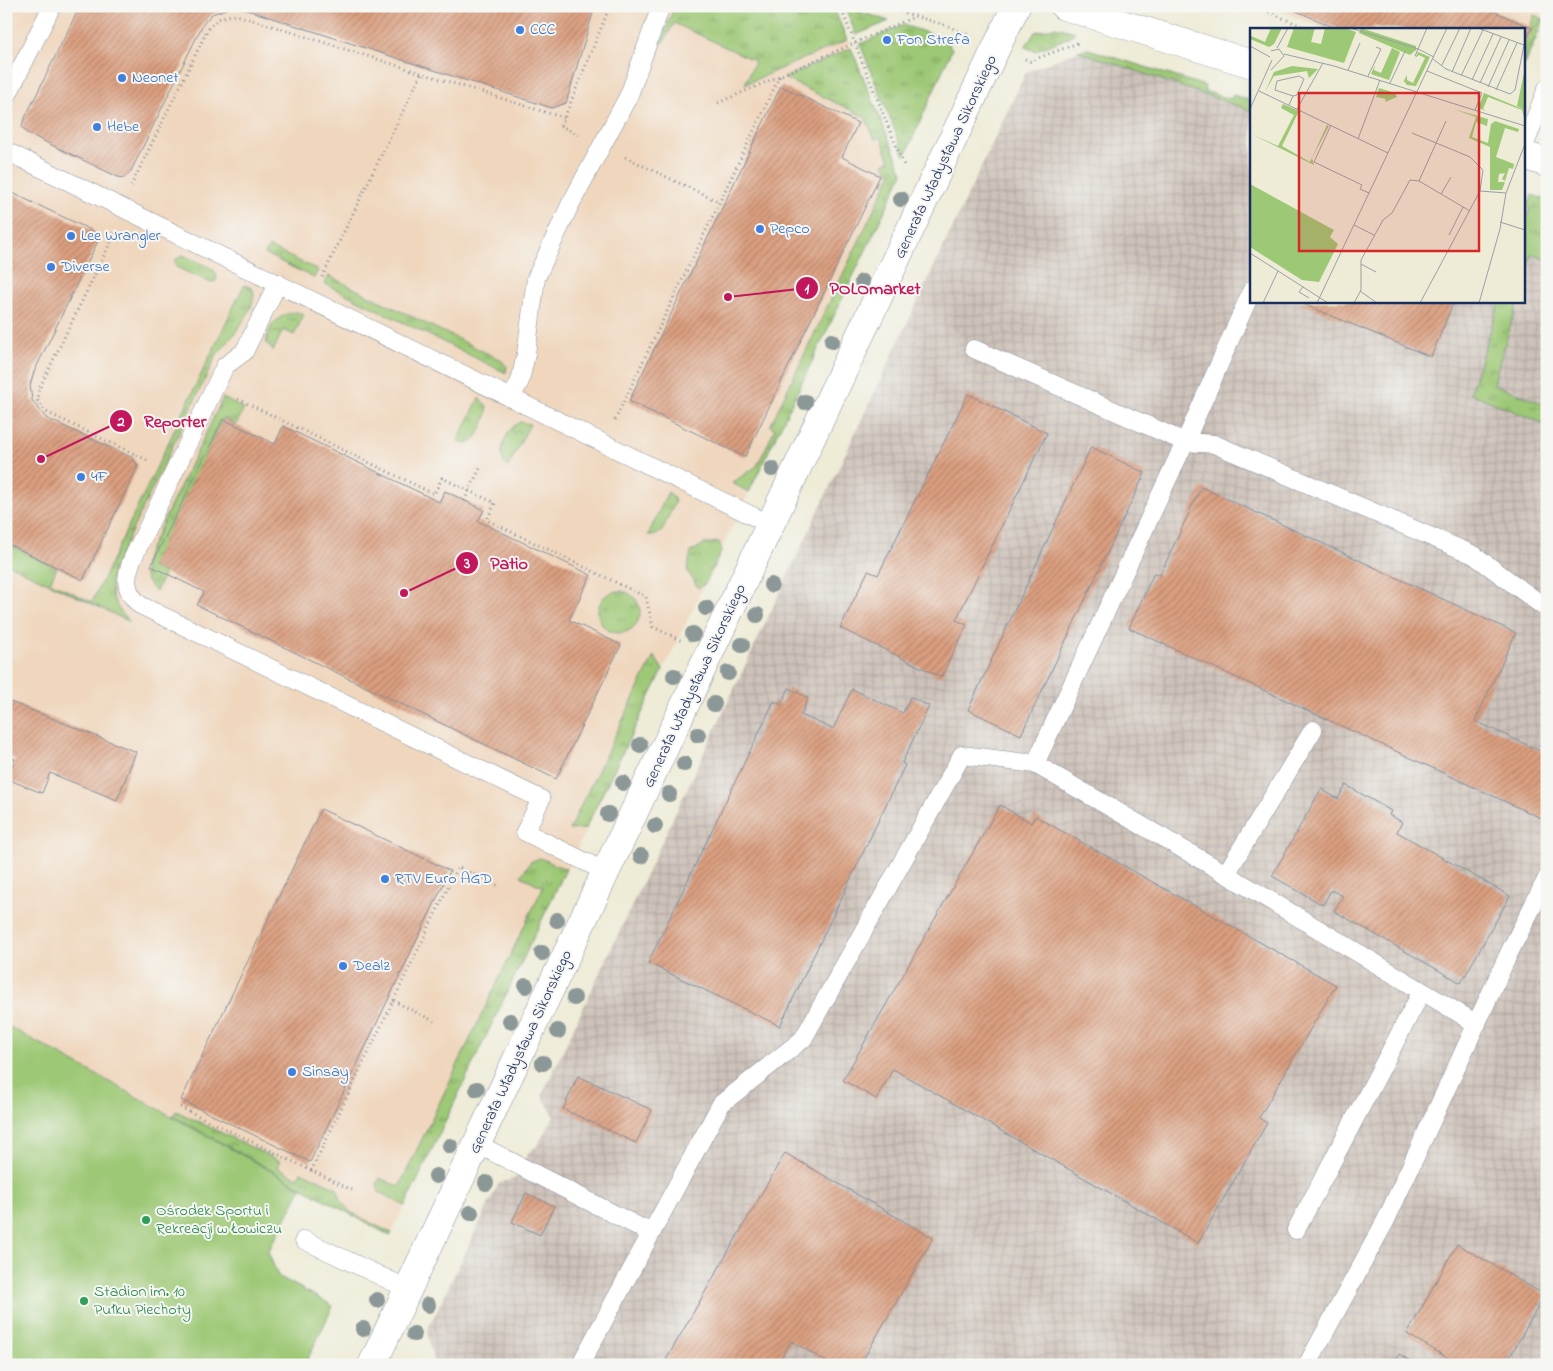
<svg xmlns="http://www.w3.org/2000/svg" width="1553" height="1371" viewBox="0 0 1553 1371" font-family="'Indie Flower',sans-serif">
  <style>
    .built { fill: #efd6bc }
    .industrial { fill: url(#industrial-grid) }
    .grass { fill: url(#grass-tufts); stroke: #5c7c6a }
    .garden { fill: url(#garden-furrows); stroke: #5c7c6a }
    .pitch { fill: #9dc875; stroke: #5c7c6a }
    .building { fill: url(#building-hatch) }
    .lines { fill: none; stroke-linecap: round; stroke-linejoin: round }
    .service-casing { stroke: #848d9a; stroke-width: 19 }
    .tertiary-casing { stroke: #848d9a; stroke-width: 29 }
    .path { stroke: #848d9a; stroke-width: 3; stroke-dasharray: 1 4; stroke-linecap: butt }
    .service { stroke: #fff; stroke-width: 18 }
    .tertiary { stroke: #fff; stroke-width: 28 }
    .tree { fill: #8c9897 }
    .shop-dot { fill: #3f7fe0; stroke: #f6f6f2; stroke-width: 2 }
    .leisure-dot { fill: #2e9e5b; stroke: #f6f6f2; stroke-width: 2 }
    .labels { text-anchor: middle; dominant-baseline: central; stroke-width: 4; stroke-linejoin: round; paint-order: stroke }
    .shop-label { font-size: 16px; fill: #366cbe; stroke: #f6f6f2; text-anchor: start }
    .street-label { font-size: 16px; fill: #1b2f5e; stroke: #f6f6f2 }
    .leisure-label { font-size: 16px; fill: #27864d; stroke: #f6f6f2; text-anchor: start }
    .inset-road { fill: none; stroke: #9aa0a6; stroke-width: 1 }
    .view { fill: #d62828; fill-opacity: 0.15; stroke: #d62828; stroke-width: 2.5 }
    .inset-edge { fill: none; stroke: #1b2f5e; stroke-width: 2.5 }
    .leader { fill: none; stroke: #c2185b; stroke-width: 2 }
    .callout-dot { fill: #c2185b; stroke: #f6f6f2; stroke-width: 2 }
    .mark-label { font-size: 15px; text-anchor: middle; font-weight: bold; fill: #fff }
    .callout-label { font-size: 18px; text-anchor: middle; font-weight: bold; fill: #c2185b; stroke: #f6f6f2; stroke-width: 4; stroke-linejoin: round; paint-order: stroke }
  </style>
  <defs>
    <pattern id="industrial-grid" width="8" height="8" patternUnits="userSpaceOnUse" patternTransform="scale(1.25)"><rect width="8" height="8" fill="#cdc2b9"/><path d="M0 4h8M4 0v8" fill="none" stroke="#afa7a1"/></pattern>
    <pattern id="grass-tufts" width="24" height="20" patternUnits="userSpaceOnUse" patternTransform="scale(1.25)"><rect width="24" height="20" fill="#9dc875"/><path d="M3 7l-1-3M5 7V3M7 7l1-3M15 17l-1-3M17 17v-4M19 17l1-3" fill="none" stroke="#7fa363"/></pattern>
    <pattern id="garden-furrows" width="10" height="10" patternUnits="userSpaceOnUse" patternTransform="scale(1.25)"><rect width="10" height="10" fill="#9dc875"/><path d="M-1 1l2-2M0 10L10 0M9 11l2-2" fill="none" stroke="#7fa363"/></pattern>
    <pattern id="building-hatch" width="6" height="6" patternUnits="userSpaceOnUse" patternTransform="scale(1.25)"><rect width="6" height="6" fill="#db9f7f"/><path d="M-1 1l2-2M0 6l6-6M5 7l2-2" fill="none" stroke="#b1826b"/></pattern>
  </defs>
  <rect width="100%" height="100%" fill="#f6f6f2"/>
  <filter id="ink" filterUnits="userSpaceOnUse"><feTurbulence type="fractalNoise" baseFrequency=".02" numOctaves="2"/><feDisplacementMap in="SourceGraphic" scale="10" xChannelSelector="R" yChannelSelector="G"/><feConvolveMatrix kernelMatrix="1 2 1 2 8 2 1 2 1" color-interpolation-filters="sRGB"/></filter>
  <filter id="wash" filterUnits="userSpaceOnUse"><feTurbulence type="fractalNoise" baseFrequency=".0096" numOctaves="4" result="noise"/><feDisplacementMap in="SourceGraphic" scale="20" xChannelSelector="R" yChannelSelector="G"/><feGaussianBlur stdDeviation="1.12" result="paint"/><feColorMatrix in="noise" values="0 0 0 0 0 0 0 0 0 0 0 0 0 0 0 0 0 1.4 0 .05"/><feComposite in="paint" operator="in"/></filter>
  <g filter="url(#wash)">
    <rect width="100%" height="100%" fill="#eeebd6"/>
    <g class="built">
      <polygon points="6,6 833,6 903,173 390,1236 6,1025"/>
      <polygon points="1269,6 1546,6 1524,56 1524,29 1324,29"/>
    </g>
    <polygon class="industrial" points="1078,51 1252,111 1252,301 1524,301 1524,206 1547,213 1547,1365 434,1365 427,1331 499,1183 516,1178 528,1153 537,1146 554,1116 542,1095 1026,72"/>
    <g class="grass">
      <polygon points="675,6 833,6 847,40 745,84 755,61 674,23 664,42 661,41"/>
      <polygon points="845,7 889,21 856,35"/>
      <polygon points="903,25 946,39 952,49 905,156 860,44"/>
      <polygon points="1056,27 1075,32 1070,37 1035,51 1025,47 1035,32"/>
      <polygon points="851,48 903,173 749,492 732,483 757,466 775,429 770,426 892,172 887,170 884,163 890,161 881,137 875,140 865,117 784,78"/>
      <polygon points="1088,49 1205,86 1204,91 1231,99 1233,95 1252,101 1252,111 1078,51"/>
      <polygon points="1532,195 1547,200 1547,260 1532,254 1524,280 1524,226 1530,208 1524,206 1524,201 1529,203"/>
      <polygon points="269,247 318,270 314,278 265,254"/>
      <polygon points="183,255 213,269 217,276 216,281 211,283 176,267 175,260"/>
      <polygon points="329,276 501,360 507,367 506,373 325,284"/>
      <path d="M244,285L252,288C262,303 228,343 217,354L113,570C107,592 115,607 130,622L6,563V543L57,568L50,582L92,602Z"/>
      <polygon points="1500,301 1518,301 1493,384 1547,405 1547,425 1470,393"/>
      <path d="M296,312L304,314L294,335L283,330L273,351L266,342C269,324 279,314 296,312Z"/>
      <path d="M223,398L244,409L236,425L223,418L151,567L165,573L156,591C144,582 142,571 146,557Z"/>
      <path d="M479,398C482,401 485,404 487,407C489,414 479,436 473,441C469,444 462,443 458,441Z"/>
      <path d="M521,422L530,424L508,467C494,457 506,427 521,422Z"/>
      <polygon points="668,492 673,496 675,502 662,531 656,535 648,535"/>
      <polygon points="719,542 722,550 705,584 698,588 687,570 691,552 704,544"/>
      <circle cx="619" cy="612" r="21"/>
      <polygon points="654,656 663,670 585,829 569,830"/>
      <polygon points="540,858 566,869 405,1206 379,1192 377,1185 380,1178 399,1187 543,887 521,876 530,862"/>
      <polygon points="176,1111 280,1161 277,1167 298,1178 301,1171 337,1188 342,1202 350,1212 387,1231 392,1233 390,1236 173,1116"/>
    </g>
    <polygon class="garden" points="1534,15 1544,19 1524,66 1524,46"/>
    <polygon class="pitch" points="6,1025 302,1188 268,1252 278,1276 333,1306 305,1365 6,1365"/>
    <g id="blocks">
      <g class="building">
        <polygon points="80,6 234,6 212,14 203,24 130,173 124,178 118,177 27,133 22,127 23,122"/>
        <polygon points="235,6 595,6 566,103 552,108"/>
        <polygon points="1285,6 1482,6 1532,28 1524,46 1524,29 1381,29 1374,26 1373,29 1338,29"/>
        <polygon points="781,86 858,123 842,157 880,176 745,457 629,401"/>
        <polygon points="6,190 93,231 98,237 97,243 34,372 30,385 32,400 46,418 133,458 138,466 83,580 6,543"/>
        <polygon points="1296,301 1454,301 1431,357"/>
        <polygon points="1547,333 1547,361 1542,351"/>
        <polygon points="968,394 1047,433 956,620 967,625 941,677 840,628 868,571 878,575"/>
        <polygon points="223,419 275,444 283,426 439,502 445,491 484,510 478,521 591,575 569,620 621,645 556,779 197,605 204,592 151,566"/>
        <polygon points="1091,447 1145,473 1021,735 968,710"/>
        <polygon points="1201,487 1516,633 1475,721 1547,754 1547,811 1543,819 1129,628 1154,573 1160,575"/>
        <polygon points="789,688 808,698 801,715 833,729 852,689 903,713 910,697 929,706 902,763 905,765 780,1026 648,963 774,701 781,705"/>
        <polygon points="6,700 136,752 117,800 50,773 42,793 7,779 15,759 6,756"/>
        <polygon points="1346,785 1391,811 1389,815 1402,822 1397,832 1510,896 1461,983 1334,911 1343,896 1331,890 1323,905 1272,876 1321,789 1338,799"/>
        <polygon points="1000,805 1031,823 1035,816 1336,985 1259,1118 1267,1123 1198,1243 893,1069 876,1099 843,1080"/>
        <polygon points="321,809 450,871 310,1162 181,1100"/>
        <polygon points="578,1076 652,1110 636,1143 563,1109"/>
        <polygon points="785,1153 933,1238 860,1365 832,1365 791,1341 777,1365 675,1365 666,1360"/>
        <polygon points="526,1193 554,1206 540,1235 512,1222"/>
        <polygon points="1457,1244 1545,1295 1505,1365 1460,1365 1407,1334"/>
        <polygon points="1399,1354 1417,1365 1393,1365"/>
      </g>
    </g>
  </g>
  <g filter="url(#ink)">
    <use href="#blocks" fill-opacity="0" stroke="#848d9a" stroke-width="1"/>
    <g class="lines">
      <g class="service-casing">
        <g id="service">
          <polyline points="6,98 52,6"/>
          <polyline points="1524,147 1547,88"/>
          <polyline points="6,151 771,525"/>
          <path d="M278,283L244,352L225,366L132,560C125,578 124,591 140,605L541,799L525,832L606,872"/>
          <polyline points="974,349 1185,442 1214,444 1474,555 1547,609"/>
          <polyline points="511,398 520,381 526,354 536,278 570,205 629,95 661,6"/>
          <polyline points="1035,764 1185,442 1252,290"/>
          <polyline points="1226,874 1313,730"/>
          <polyline points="477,1144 651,1233"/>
          <polyline points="1296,1230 1421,993"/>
          <polyline points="304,1240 408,1289"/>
          <polyline points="580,1365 721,1104 803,1039 962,755 1035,764 1226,874 1477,1024"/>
          <polyline points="1307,1365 1386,1220 1510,951 1547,878"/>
        </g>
      </g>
      <g class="tertiary-casing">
        <g id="tertiary">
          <polyline points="1064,6 1252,64"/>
          <polyline points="1524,155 1547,163"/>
          <polyline points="372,1365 1016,6"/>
        </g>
      </g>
      <g class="path">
        <polyline points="840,6 905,168"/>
        <polyline points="881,6 948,26 968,35"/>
        <polyline points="1255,6 1308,29"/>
        <polyline points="1321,29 1324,23"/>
        <polyline points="1025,59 1030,61 1078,43"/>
        <polyline points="718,103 914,17"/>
        <polyline points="579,135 561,126 610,6"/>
        <polyline points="625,157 719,202"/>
        <path d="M131,186L207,31C215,18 225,14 240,16L564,118"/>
        <polyline points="115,233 39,389 38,401 46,412 149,461"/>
        <polyline points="322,277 421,74"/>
        <polyline points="238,399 434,494 442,478 495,503 487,520 646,597 653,627 682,641"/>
        <polyline points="615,420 780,76"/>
        <polyline points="464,501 480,468"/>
        <polyline points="393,1001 434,1021"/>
        <polyline points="180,1107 352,1190"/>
        <polyline points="311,1171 458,867 499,886"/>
      </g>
      <use href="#service" class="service"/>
      <use href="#tertiary" class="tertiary"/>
    </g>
    <g class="tree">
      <circle cx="901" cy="199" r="8"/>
      <circle cx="862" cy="282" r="8"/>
      <circle cx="832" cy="341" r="8"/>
      <circle cx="805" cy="402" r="8"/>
      <circle cx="772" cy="469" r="8"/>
      <circle cx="771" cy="585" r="8"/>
      <circle cx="706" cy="608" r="8"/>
      <circle cx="757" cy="615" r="8"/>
      <circle cx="693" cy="634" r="8"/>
      <circle cx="742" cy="645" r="8"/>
      <circle cx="728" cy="673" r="8"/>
      <circle cx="674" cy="676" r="8"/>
      <circle cx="714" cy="704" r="8"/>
      <circle cx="698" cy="735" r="8"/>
      <circle cx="640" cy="745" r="8"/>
      <circle cx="684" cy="764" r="8"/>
      <circle cx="623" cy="783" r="8"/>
      <circle cx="669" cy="794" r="8"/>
      <circle cx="608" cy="814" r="8"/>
      <circle cx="655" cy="826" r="8"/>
      <circle cx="641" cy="856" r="8"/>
      <circle cx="557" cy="920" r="8"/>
      <circle cx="542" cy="953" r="8"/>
      <circle cx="526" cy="986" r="8"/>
      <circle cx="574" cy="998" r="8"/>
      <circle cx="510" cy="1021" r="8"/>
      <circle cx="558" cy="1031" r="8"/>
      <circle cx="543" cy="1063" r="8"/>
      <circle cx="477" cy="1089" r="8"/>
      <circle cx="450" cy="1146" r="8"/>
      <circle cx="436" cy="1176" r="8"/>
      <circle cx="486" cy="1183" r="8"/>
      <circle cx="471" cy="1213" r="8"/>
      <circle cx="377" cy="1300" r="8"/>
      <circle cx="428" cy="1305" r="8"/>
      <circle cx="363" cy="1329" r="8"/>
      <circle cx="414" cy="1334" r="8"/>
    </g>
  </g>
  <g class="shop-dot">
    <circle cx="520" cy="30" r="5"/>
    <circle cx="887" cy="40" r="5"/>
    <circle cx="122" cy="78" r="5"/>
    <circle cx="97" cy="127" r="5"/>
    <circle cx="760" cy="229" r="5"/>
    <circle cx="71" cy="236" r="5"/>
    <circle cx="51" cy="267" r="5"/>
    <circle cx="81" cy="477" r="5"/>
    <circle cx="385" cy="879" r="5"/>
    <circle cx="343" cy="966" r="5"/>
    <circle cx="292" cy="1072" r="5"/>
  </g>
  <g class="leisure-dot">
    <circle cx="146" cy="1220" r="5"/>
    <circle cx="84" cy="1301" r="5"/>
  </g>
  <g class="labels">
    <g class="shop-label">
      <text x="530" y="30">CCC</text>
      <text x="897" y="40">Fon Strefa</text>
      <text x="132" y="78">Neonet</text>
      <text x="107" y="127">Hebe</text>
      <text x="770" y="229">Pepco</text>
      <text x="81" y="236">Lee Wrangler</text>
      <text x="61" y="267">Diverse</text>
      <text x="91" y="477">4F</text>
      <text x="395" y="879">RTV Euro AGD</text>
      <text x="353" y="966">Dealz</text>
      <text x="302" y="1072">Sinsay</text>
    </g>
    <g class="street-label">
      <text transform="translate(946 157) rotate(-65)">Generała Władysława Sikorskiego</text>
      <text transform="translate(695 686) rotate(-65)">Generała Władysława Sikorskiego</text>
      <text transform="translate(521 1052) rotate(-65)">Generała Władysława Sikorskiego</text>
    </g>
    <g class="leisure-label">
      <text x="156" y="1211">Ośrodek Sportu i<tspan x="156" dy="18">Rekreacji w Łowiczu</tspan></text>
      <text x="94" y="1292">Stadion im. 10<tspan x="94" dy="18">Pułku Piechoty</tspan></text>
    </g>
  </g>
  <g transform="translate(1250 28)">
    <rect width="275" height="275" fill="#eeebd6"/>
    <path d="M21,0H32L24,16L19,19L0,11L1,8L15,14ZM44,0H65L61,14L71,16L75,0H95L106,4L94,35L37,19ZM111,0L166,18V22L160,27L109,5ZM142,20L150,24L139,52L121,46L125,37L124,42L131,45ZM168,24L180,29L166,58L157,57L154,53L152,56L157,47V52L163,55L175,30L169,27L165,30ZM42,38L68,41L59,50L57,43L24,48L15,64L24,44ZM129,60L145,65L147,69L135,74L136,71L126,69ZM234,65L275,82V93L272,82L238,69L233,81L236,83L228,80ZM33,76L49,83L32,118L60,134L77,97L79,98L62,130L64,137L3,107L28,118L44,87L31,80ZM203,81L238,91L237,98L226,94L222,109L238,115L241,96L245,93L269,101L268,104L255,100L246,129L264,136L263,141L259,140L255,153L252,151L255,145L249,146L248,154H255L252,162H240V119L219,110L226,89Z" fill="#9dc875"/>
    <path d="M275,40V82L267,78ZM0,156L84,202L80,209L88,216L69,254L52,252L0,219Z" fill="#9dc875"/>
    <path class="inset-road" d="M100,0L168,21L165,28M177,0L168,21L184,29M228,0L274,17M0,18L20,29M27,20L38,0M34,26L84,38L275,98M183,31L196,41L260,66L265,62L275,12M192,37L210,0M21,42L34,28L29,21L21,23M98,42L110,15M177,43L232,65L225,82M202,44L221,0M118,48L131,21L126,19M211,48L233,2M222,52L243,6M140,55L155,23M230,55L251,9M238,59L259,12M246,62L267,15M9,63L138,125M39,77L43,68L47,67L54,51L49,48L27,53L25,62L43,68M0,81L22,32M47,81L73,35M81,97L64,134L112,157L110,161L119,165M162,105L220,129L233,142L230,163L170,275M108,111L130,52M169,153L196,93M230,163L256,165M191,166L201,149M250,194L275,202M104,197L124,207M199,207L213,179M0,225L78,275M111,236L126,244M53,259L49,264L59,270M110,263L127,275M13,275L28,243M67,275L197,0M104,275L111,262V232L133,192L142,185L160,152L169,153L220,183M229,275L250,201L256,165L275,116"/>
    <path class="view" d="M49,65H229V223H49Z"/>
    <rect width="275" height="275" class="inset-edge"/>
  </g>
  <path class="leader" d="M728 297L807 288M41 459L121 421M404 593L467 563"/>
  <g class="callout-dot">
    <circle cx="728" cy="297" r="5"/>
    <circle cx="41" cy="459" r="5"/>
    <circle cx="404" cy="593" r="5"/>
    <circle cx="807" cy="288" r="12"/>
    <circle cx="121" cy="421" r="12"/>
    <circle cx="467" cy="563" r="12"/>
  </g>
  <g class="mark-label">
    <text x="807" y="293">1</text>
    <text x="121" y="426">2</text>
    <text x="467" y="568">3</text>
  </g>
  <g class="callout-label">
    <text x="875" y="294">POLOmarket</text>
    <text x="175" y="427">Reporter</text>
    <text x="509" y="569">Patio</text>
  </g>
  <rect width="1553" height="1371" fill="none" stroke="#f6f6f2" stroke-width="25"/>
</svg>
